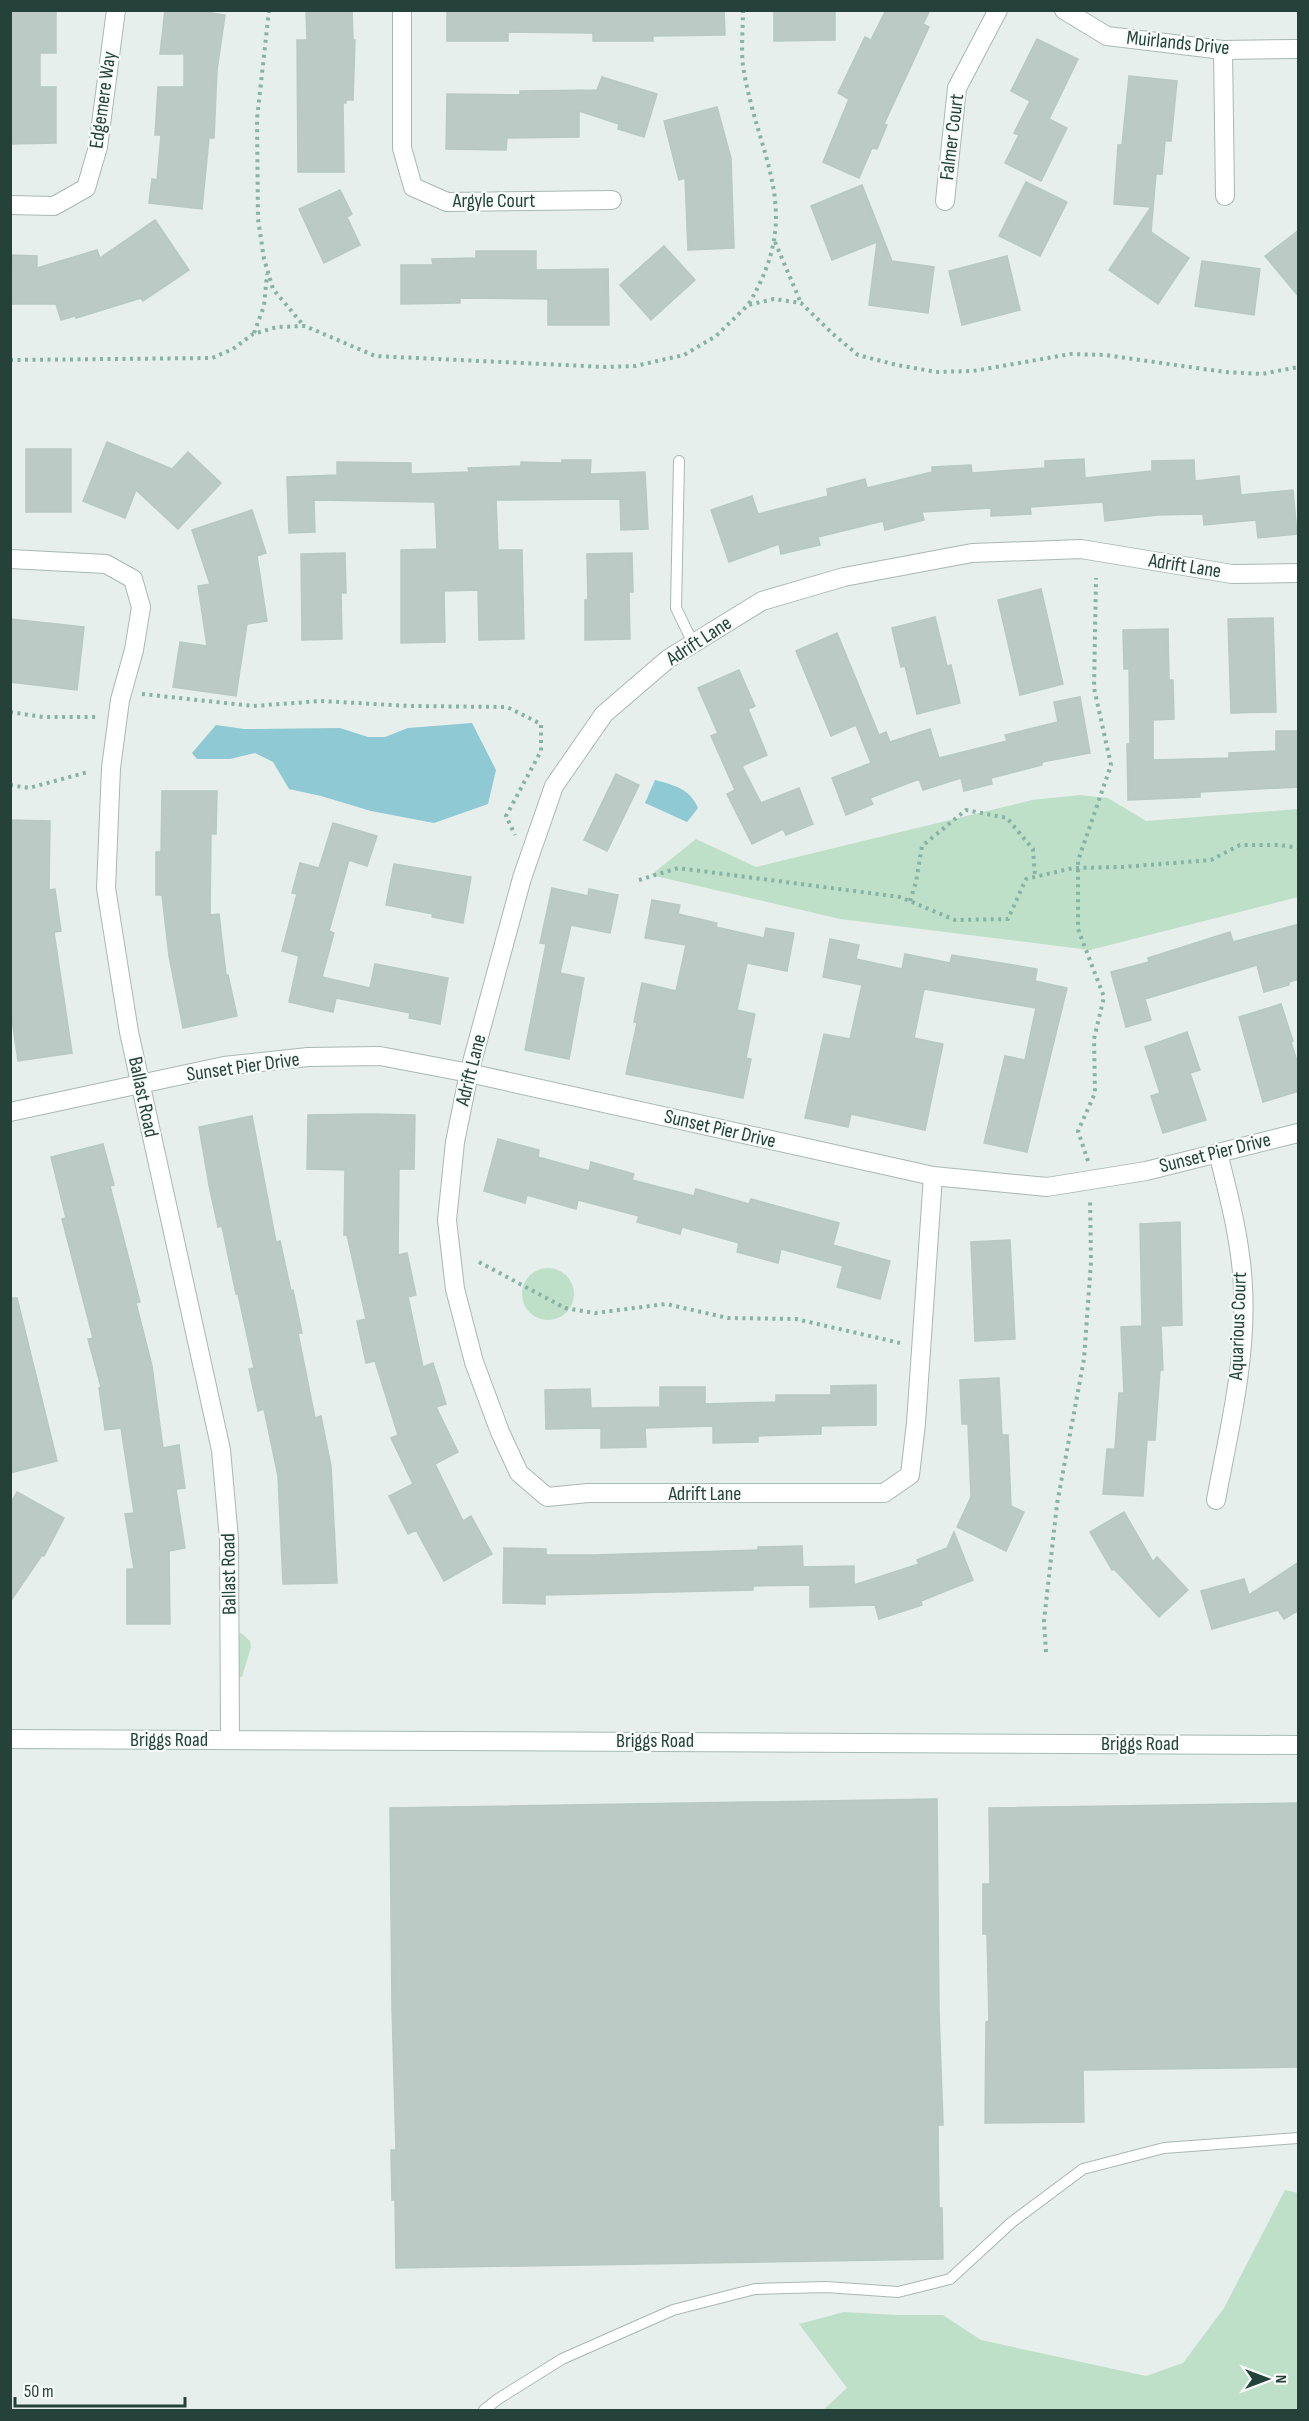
<svg xmlns="http://www.w3.org/2000/svg" width="1309" height="2421" viewBox="0 0 1309 2421" font-family="'Sofia Sans Condensed',sans-serif">
  <style>
    .green { fill: #bfe0c8 }
    .water { fill: #8ec9d4 }
    .building { fill: #bbcac4; stroke: #b8c9c2; stroke-width: 1.5 }
    .lines { fill: none; stroke-linecap: round; stroke-linejoin: round }
    .lane-casing { stroke: #a8b8b2; stroke-width: 12 }
    .street-casing { stroke: #a8b8b2; stroke-width: 20 }
    .secondary-casing { stroke: #a4bbb3; stroke-width: 20 }
    .path { stroke: #86b3a5; stroke-width: 4; stroke-dasharray: 3 4.5; stroke-linecap: butt }
    .lane { stroke: #fff; stroke-width: 10 }
    .street { stroke: #fff; stroke-width: 18 }
    .secondary { stroke: #fff; stroke-width: 18 }
    .labels { text-anchor: middle; dominant-baseline: central; stroke-width: 4.5; stroke-linejoin: round; paint-order: stroke }
    .street-label { font-size: 20px; fill: #24423a; stroke: #f7fbf9 }
  </style>
  <rect width="100%" height="100%" fill="#e6efeb"/>
  <g class="green">
    <polygon points="1079,795 1108,798 1146,821 1298,809 1298,897 1090,950 840,919 651,875 696,839 756,867 1032,800"/>
    <circle cx="548" cy="1294" r="26"/>
    <polygon points="241,1633 250,1641 251,1647 242,1677 223,1679 221,1637"/>
    <polygon points="1285,2190 1298,2193 1298,2410 823,2410 847,2388 799,2324 844,2312 897,2315 943,2315 981,2340 1146,2376 1183,2363 1224,2308"/>
  </g>
  <g class="water">
    <polygon points="472,723 496,770 488,804 434,823 371,811 321,796 289,789 273,762 255,753 230,759 197,759 192,753 216,725 244,729 340,728 368,737 385,737 408,728"/>
    <path d="M655,780C674,785 690,789 698,808L687,822L645,803Z"/>
  </g>
  <g class="building">
    <polygon points="165,10 194,10 225,15 217,70 214,138 209,138 202,209 149,203 152,179 157,180 161,135 155,135 158,87 184,87 184,54 160,54"/>
    <polygon points="306,10 352,10 353,40 355,40 353,100 346,100 346,103 343,103 344,172 298,172 297,40 307,40"/>
    <polygon points="447,10 724,10 725,35 653,36 653,41 593,41 593,33 508,32 508,41 447,41"/>
    <polygon points="774,10 835,10 835,40 774,41"/>
    <polygon points="886,10 930,10 923,24 929,27 884,124 887,125 877,149 872,148 859,178 823,162 849,99 838,93 865,37 871,40"/>
    <polygon points="10,11 56,11 56,53 40,53 40,87 56,87 56,143 10,144"/>
    <polygon points="1037,39 1078,59 1049,119 1067,128 1041,181 1005,163 1019,135 1014,133 1030,101 1011,91"/>
    <polygon points="1129,76 1177,81 1171,141 1165,141 1162,174 1156,174 1151,232 1189,258 1158,304 1109,270 1151,207 1114,204 1118,145 1122,145"/>
    <polygon points="602,77 657,94 644,137 618,129 619,124 579,111 579,137 507,138 506,150 446,149 447,94 520,95 520,91 597,90"/>
    <polygon points="717,107 731,158 734,248 688,250 685,178 679,180 664,121"/>
    <polygon points="1026,182 1067,202 1040,256 999,236"/>
    <polygon points="862,185 892,261 934,267 928,313 869,305 877,242 832,260 811,206"/>
    <polygon points="340,190 352,214 347,217 360,245 324,263 299,209"/>
    <polygon points="155,220 189,270 143,301 141,298 76,318 75,316 61,320 56,304 10,304 12,255 37,256 37,268 97,250 100,258"/>
    <polygon points="1299,230 1299,297 1265,256"/>
    <polygon points="664,246 695,280 651,320 620,285"/>
    <polygon points="476,251 536,251 536,270 608,269 609,325 548,325 548,299 460,298 460,303 401,304 401,265 433,265 432,259 476,258"/>
    <polygon points="1007,256 1020,310 962,325 949,271"/>
    <polygon points="1202,261 1260,269 1254,315 1195,306"/>
    <polygon points="107,442 172,469 188,452 221,483 178,529 136,490 125,518 83,501"/>
    <rect x="26" y="449" width="45" height="63"/>
    <polygon points="1084,459 1085,478 1152,471 1152,461 1194,460 1195,481 1239,476 1241,495 1293,490 1297,534 1258,538 1256,520 1204,525 1203,514 1158,515 1105,521 1103,502 1030,507 1031,514 991,516 991,508 922,512 924,520 885,530 883,521 818,537 820,545 781,554 779,544 729,562 711,510 752,496 758,514 828,496 827,489 865,479 867,488 932,472 932,467 971,465 972,473 1045,468 1045,461"/>
    <polygon points="562,460 591,460 590,474 645,472 648,529 621,530 620,499 496,500 498,550 522,550 524,639 479,640 478,590 444,591 445,642 401,643 401,550 437,549 435,502 314,500 315,532 289,533 287,477 337,475 337,462 411,463 411,474 469,472 468,468 521,466 521,462 562,463"/>
    <polygon points="252,510 266,553 257,556 267,621 247,624 236,696 173,687 180,642 207,646 198,586 210,584 192,530"/>
    <polygon points="345,553 346,593 341,593 342,639 302,640 301,554"/>
    <polygon points="632,553 633,592 629,592 630,639 585,640 585,600 588,600 587,554"/>
    <polygon points="1041,589 1063,684 1020,695 998,600"/>
    <polygon points="935,617 947,666 951,665 960,703 917,714 905,666 901,667 892,628"/>
    <polygon points="1273,618 1276,712 1231,713 1228,619"/>
    <polygon points="10,619 84,627 77,690 10,682"/>
    <polygon points="1168,629 1169,680 1173,680 1174,719 1153,720 1153,760 1229,758 1229,753 1276,751 1276,731 1299,731 1299,787 1200,792 1200,797 1128,800 1127,744 1130,744 1129,669 1124,669 1123,630"/>
    <polygon points="837,633 879,735 886,732 890,742 930,729 939,758 1007,741 1005,735 1058,722 1054,702 1080,697 1090,753 1042,762 1042,765 991,778 992,784 964,791 961,778 923,790 919,779 870,798 873,804 846,815 832,778 871,763 856,725 831,736 796,651"/>
    <polygon points="739,670 755,706 748,709 767,755 742,766 761,803 799,788 813,824 786,835 783,829 752,844 727,794 735,790 711,736 718,733 698,688"/>
    <polygon points="616,774 639,785 607,851 584,840"/>
    <polygon points="162,791 217,791 216,834 211,834 210,915 219,914 226,975 228,975 237,1016 183,1028 169,956 162,895 156,895 156,852 161,852"/>
    <polygon points="10,820 50,821 49,890 55,889 61,931 54,932 72,1053 18,1061 10,1006"/>
    <polygon points="333,823 377,836 367,866 349,860 329,931 334,933 322,977 370,988 375,964 448,978 440,1024 409,1018 410,1013 336,998 333,1012 289,1002 299,956 282,951 297,894 292,893 300,863 319,868"/>
    <polygon points="394,864 471,877 463,923 432,917 433,914 386,905"/>
    <polygon points="552,888 588,896 589,889 618,895 610,933 571,925 560,973 584,978 569,1059 525,1050 546,944 540,943"/>
    <polygon points="652,900 680,905 678,914 717,923 716,927 764,938 766,928 794,933 787,971 747,963 737,1010 755,1014 746,1058 751,1059 743,1098 626,1074 637,1023 634,1022 642,983 676,991 686,945 645,938"/>
    <polygon points="1299,924 1299,979 1289,982 1289,985 1264,992 1257,965 1145,999 1151,1020 1126,1027 1111,972 1149,962 1148,958 1230,932 1233,942"/>
    <polygon points="830,939 859,945 856,959 902,969 905,954 950,963 952,955 1037,969 1035,981 1067,988 1027,1152 984,1143 1005,1056 1025,1060 1036,1008 924,989 914,1038 943,1044 925,1130 851,1114 848,1127 805,1118 824,1034 850,1039 862,985 823,977"/>
    <polygon points="1281,1004 1293,1041 1291,1042 1299,1067 1299,1091 1263,1102 1239,1017"/>
    <polygon points="1187,1032 1200,1070 1190,1073 1206,1120 1163,1133 1151,1096 1160,1093 1145,1047"/>
    <polygon points="372,1114 415,1115 414,1169 399,1169 398,1255 407,1253 416,1295 408,1297 423,1367 433,1363 446,1404 436,1407 458,1452 435,1464 463,1521 471,1516 492,1554 444,1581 416,1530 408,1534 389,1496 413,1484 391,1438 398,1435 375,1361 366,1363 357,1321 366,1319 347,1235 344,1235 345,1170 307,1169 308,1115"/>
    <polygon points="252,1116 276,1242 280,1241 291,1291 293,1290 302,1333 298,1333 315,1418 321,1416 331,1466 337,1583 283,1584 278,1476 264,1409 258,1411 249,1369 254,1368 238,1294 236,1294 222,1226 218,1227 209,1185 199,1127"/>
    <polygon points="498,1139 539,1150 538,1157 589,1171 591,1162 634,1174 632,1180 694,1196 696,1189 749,1204 751,1199 839,1223 833,1245 890,1261 880,1299 837,1287 843,1266 781,1249 778,1263 737,1252 739,1243 682,1227 680,1234 637,1222 639,1216 578,1200 576,1209 527,1195 525,1203 484,1191"/>
    <polygon points="103,1144 114,1185 110,1186 140,1302 136,1303 152,1366 163,1448 179,1445 185,1488 176,1489 185,1548 169,1551 170,1624 127,1624 127,1569 134,1569 125,1514 134,1513 121,1428 105,1430 99,1388 101,1387 88,1339 93,1338 62,1219 66,1218 51,1157"/>
    <polygon points="1180,1222 1182,1325 1161,1326 1163,1370 1160,1370 1155,1440 1147,1440 1143,1496 1103,1494 1107,1449 1115,1449 1119,1393 1124,1393 1121,1327 1142,1326 1140,1224"/>
    <polygon points="1010,1240 1015,1339 975,1341 971,1242"/>
    <polygon points="10,1298 17,1298 57,1461 10,1473"/>
    <polygon points="999,1378 1002,1435 1008,1435 1011,1506 1024,1512 1006,1551 957,1527 971,1497 968,1424 962,1424 960,1380"/>
    <polygon points="876,1385 876,1425 821,1426 821,1434 758,1436 758,1442 713,1443 713,1426 645,1428 646,1447 601,1448 601,1428 546,1429 545,1390 590,1389 591,1408 660,1407 660,1387 705,1387 705,1404 776,1402 776,1395 831,1395 831,1386"/>
    <polygon points="17,1492 64,1518 44,1556 42,1555 10,1602 10,1504"/>
    <polygon points="1124,1512 1153,1562 1157,1557 1188,1590 1159,1617 1114,1569 1112,1570 1090,1532"/>
    <polygon points="954,1532 973,1580 921,1601 922,1605 879,1619 875,1605 810,1607 810,1585 753,1586 753,1590 545,1595 545,1604 503,1603 504,1548 546,1549 546,1555 594,1555 758,1550 758,1547 802,1546 803,1567 854,1566 854,1585 919,1564 917,1560 947,1548"/>
    <polygon points="1299,1562 1299,1610 1284,1619 1278,1610 1212,1629 1201,1591 1244,1579 1249,1595"/>
    <polygon points="937,1799 939,2012 943,2125 938,2125 939,2208 942,2208 943,2259 396,2268 395,2200 392,2200 391,2150 396,2150 392,2006 390,1808"/>
    <polygon points="1299,1803 1299,2067 1083,2070 1084,2122 985,2123 986,2022 989,2021 987,1934 983,1934 983,1884 990,1884 989,1808"/>
  </g>
  <g class="lines">
    <g class="lane-casing">
      <g id="lane">
        <polyline points="679,461 676,608 693,643"/>
        <polyline points="484,2410 498,2399 562,2359 673,2310 755,2289 826,2287 898,2292 950,2279 1012,2222 1083,2169 1164,2148 1298,2138"/>
      </g>
    </g>
    <g class="street-casing">
      <g id="street">
        <polyline points="402,10 402,148 413,187 447,202 612,200"/>
        <polyline points="1064,10 1107,36 1223,50 1298,49"/>
        <polyline points="1223,50 1225,196"/>
        <polyline points="945,201 957,88 998,10"/>
        <polyline points="10,205 54,206 86,188 98,147 116,10"/>
        <polyline points="10,559 106,564 133,579 141,607 134,650 120,700 111,768 106,888 129,1032 221,1450 229,1539 230,1740"/>
        <polyline points="10,1112 224,1066 308,1057 380,1056 469,1073 933,1176 1047,1187 1146,1171 1298,1133"/>
        <polyline points="933,1176 916,1423 910,1475 884,1493 588,1493 547,1497 519,1473 500,1432 474,1362 455,1289 447,1220 455,1142 469,1073 522,878 554,786 604,714 668,659 762,601 844,577 972,553 1081,549 1232,574 1298,573"/>
        <path d="M1216,1500C1229,1430 1247,1359 1243,1287C1241,1242 1229,1196 1218,1153"/>
      </g>
    </g>
    <g class="secondary-casing">
      <polyline id="secondary" points="10,1739 1298,1745"/>
    </g>
    <g class="path">
      <polyline points="269,10 257,119 258,219 264,259 273,289 304,326"/>
      <path d="M743,10C743,28 741,48 743,66C758,160 806,210 748,305"/>
      <polyline points="775,242 801,303"/>
      <polyline points="254,333 264,306 267,274"/>
      <polyline points="10,360 212,358 233,349 253,334 277,327 305,326 375,356 606,367 635,366 684,355 716,336 748,305 774,299 801,303 833,334 858,355 897,365 936,372 973,371 1071,354 1105,355 1225,372 1262,374 1298,367"/>
      <polyline points="142,694 253,706 321,701 410,706 507,707 541,724 541,751 506,816 515,835"/>
      <polyline points="10,712 43,717 98,717"/>
      <polyline points="10,785 29,788 88,772"/>
      <polyline points="639,880 678,868 900,897 955,920 1008,919 1026,879 1073,868 1122,867 1211,860 1240,845 1280,845 1298,848"/>
      <polyline points="910,901 916,882 922,846 966,810 1007,818 1033,849 1035,877"/>
      <polyline points="1088,1161 1078,1131 1095,1093 1094,1039 1104,997 1078,929 1078,861 1111,765 1094,688 1096,578"/>
      <polyline points="479,1262 565,1308 595,1313 666,1304 728,1318 796,1319 900,1343"/>
      <polyline points="1046,1652 1044,1621 1057,1504 1084,1359 1091,1262 1090,1198"/>
    </g>
    <use href="#lane" class="lane"/>
    <use href="#street" class="street"/>
    <use href="#secondary" class="secondary"/>
  </g>
  <g class="labels">
    <g class="street-label">
      <text transform="translate(1178 43) rotate(6)">Muirlands Drive</text>
      <text transform="translate(103 100) rotate(-82)">Edgemere Way</text>
      <text transform="translate(952 137) rotate(-83)">Falmer Court</text>
      <text x="494" y="201">Argyle Court</text>
      <text transform="translate(1185 566) rotate(9)">Adrift Lane</text>
      <text transform="translate(699 641) rotate(-33)">Adrift Lane</text>
      <text transform="translate(243 1067) rotate(-8)">Sunset Pier Drive</text>
      <text transform="translate(471 1070) rotate(-76)">Adrift Lane</text>
      <text transform="translate(143 1097) rotate(78)">Ballast Road</text>
      <text transform="translate(720 1129) rotate(13)">Sunset Pier Drive</text>
      <text transform="translate(1215 1153) rotate(-14)">Sunset Pier Drive</text>
      <text transform="translate(1238 1326) rotate(-88)">Aquarious Court</text>
      <text x="705" y="1494">Adrift Lane</text>
      <text transform="translate(229 1574) rotate(-91)">Ballast Road</text>
      <text x="169" y="1740">Briggs Road</text>
      <text x="655" y="1741">Briggs Road</text>
      <text x="1140" y="1744">Briggs Road</text>
    </g>
  </g>
  <rect width="1309" height="2421" fill="none" stroke="#24423a" stroke-width="24"/>
  <g transform="translate(1267 2379) rotate(90)" stroke="#f7fbf9" stroke-width="4.5" paint-order="stroke">
  <path d="M0-4.5L10 22L0 15L-10 22Z" fill="#24423a"/>
  <text y="-9" font-size="16" font-weight="bold" text-anchor="middle" fill="#24423a">N</text>
  </g>
  <path d="M15 2397v9h170v-9" fill="none" stroke="#24423a" stroke-width="3"/>
  <text x="24" y="2397" font-size="18" fill="#24423a" stroke="#f7fbf9" stroke-width="4.5" paint-order="stroke">50 m</text>
</svg>
